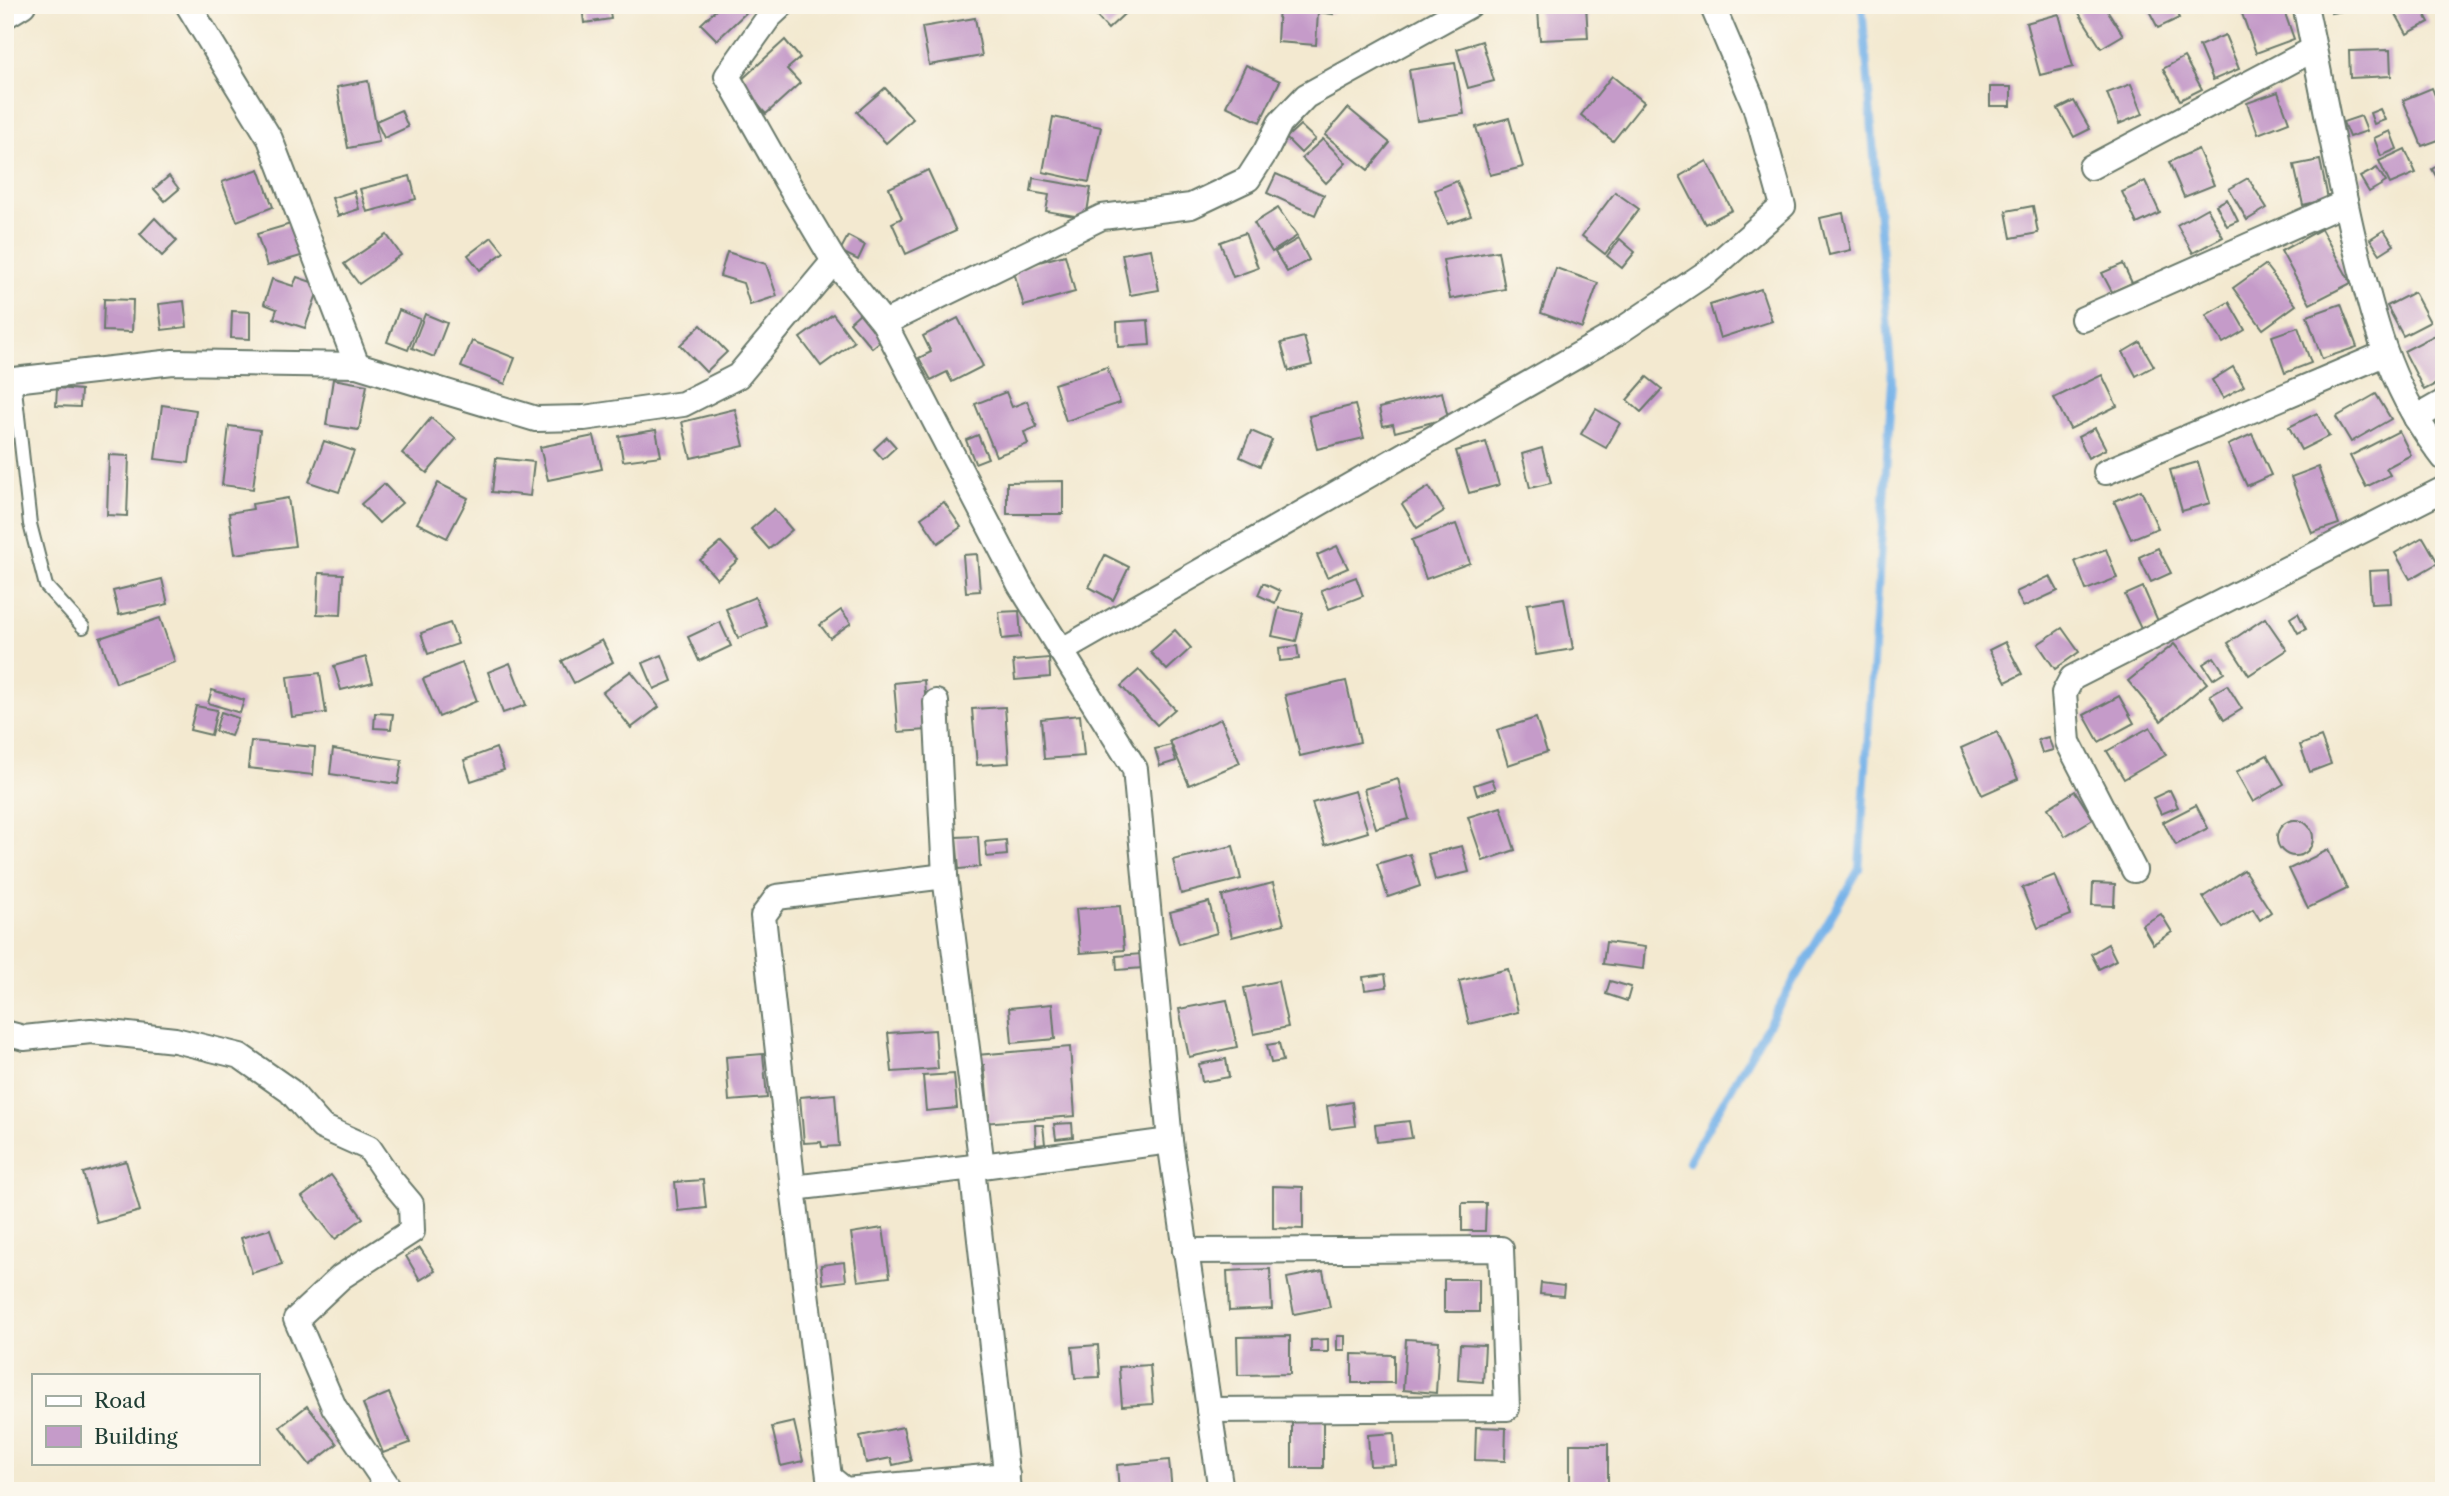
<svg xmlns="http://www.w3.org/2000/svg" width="2449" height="1496" viewBox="0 0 2449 1496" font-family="'Libre Caslon Text',serif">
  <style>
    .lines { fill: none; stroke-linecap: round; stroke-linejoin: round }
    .stream { stroke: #77b3e9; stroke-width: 8 }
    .building { fill: #c59bc9 }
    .lane-casing { stroke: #69796b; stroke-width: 16 }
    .street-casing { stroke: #69796b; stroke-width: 28 }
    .lane { stroke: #fff; stroke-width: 12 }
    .street { stroke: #fff; stroke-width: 24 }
  </style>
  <rect width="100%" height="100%" fill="#fbf7ec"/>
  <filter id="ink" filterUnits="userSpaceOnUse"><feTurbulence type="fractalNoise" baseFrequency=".0143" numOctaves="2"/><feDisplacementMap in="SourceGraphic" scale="14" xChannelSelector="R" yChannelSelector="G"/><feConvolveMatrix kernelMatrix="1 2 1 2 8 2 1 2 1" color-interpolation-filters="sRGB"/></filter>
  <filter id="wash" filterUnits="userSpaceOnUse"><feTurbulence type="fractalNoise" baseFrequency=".00686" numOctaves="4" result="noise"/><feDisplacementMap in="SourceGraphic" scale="28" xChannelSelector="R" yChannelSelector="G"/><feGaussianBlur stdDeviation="1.57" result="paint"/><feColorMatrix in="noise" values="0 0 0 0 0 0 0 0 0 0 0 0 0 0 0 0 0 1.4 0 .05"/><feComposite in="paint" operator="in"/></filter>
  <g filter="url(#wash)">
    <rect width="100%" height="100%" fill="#f3e9d0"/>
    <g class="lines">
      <polyline class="stream" points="1688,1162 1859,869 1892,382 1862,5"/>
    </g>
    <g id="blocks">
      <g class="building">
        <polygon points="582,5 609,5 611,19 584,23"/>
        <polygon points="721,5 752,7 717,40 701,24"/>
        <polygon points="1086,5 1134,5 1108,29"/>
        <polygon points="1279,5 1334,5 1333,14 1318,12 1316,45 1277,42"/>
        <polygon points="1531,5 1586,5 1588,38 1540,40 1538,9 1531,9"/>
        <polygon points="2091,5 2104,5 2123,35 2101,48 2079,13"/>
        <polygon points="2146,5 2173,5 2179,18 2158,28"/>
        <polygon points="2239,5 2282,5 2294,39 2256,53"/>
        <polygon points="2329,5 2364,5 2364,7 2331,13"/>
        <polygon points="2411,5 2420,5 2429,22 2407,34 2396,14"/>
        <polygon points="2059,14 2073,67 2040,75 2026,23"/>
        <polygon points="975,18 982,56 929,65 922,27"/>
        <polygon points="2225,35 2239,69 2213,80 2199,46"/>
        <polygon points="785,40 800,58 787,69 800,83 766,114 738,83"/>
        <polygon points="1482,41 1494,81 1468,88 1457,49"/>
        <polygon points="2390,50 2391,76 2350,78 2349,51"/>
        <polygon points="2184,57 2202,89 2180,100 2163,69"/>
        <polygon points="1455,63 1464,114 1417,121 1409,70"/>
        <polygon points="1246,65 1280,81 1260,122 1226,106"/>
        <polygon points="1612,76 1644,102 1613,141 1581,115"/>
        <polygon points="368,81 379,142 348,148 337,87"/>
        <polygon points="2131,84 2143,114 2119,124 2107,93"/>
        <rect x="1990" y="87" width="21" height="19"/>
        <polygon points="885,88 913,119 886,143 857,112"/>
        <polygon points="2432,88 2444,118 2444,138 2422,146 2403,100"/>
        <polygon points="2278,92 2289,122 2258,134 2247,103"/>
        <polygon points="2074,101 2090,129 2074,137 2058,109"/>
        <polygon points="1348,108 1390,143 1368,170 1325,135"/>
        <polygon points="2380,109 2385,120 2374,124 2370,113"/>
        <polygon points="401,110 408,127 384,138 376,121"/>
        <polygon points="2361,116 2367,131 2349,137 2343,122"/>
        <polygon points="1053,117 1101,127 1089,182 1043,172"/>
        <polygon points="1509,118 1523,167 1490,175 1476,127"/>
        <polygon points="1300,125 1315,139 1301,153 1286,138"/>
        <polygon points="2390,131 2397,149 2381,156 2374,138"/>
        <polygon points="1323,139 1346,163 1326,183 1302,158"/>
        <polygon points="2198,149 2214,185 2184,197 2169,162"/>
        <polygon points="2405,149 2416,173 2390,184 2379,161"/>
        <polygon points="2320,160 2328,199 2303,205 2294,165"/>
        <polygon points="1707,161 1732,210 1705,224 1680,176"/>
        <polygon points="2444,162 2444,190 2432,169"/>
        <polygon points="2377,168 2386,182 2369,192 2360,177"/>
        <polygon points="259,169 273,207 237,221 222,182"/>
        <polygon points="928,170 956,231 906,254 892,223 902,218 889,188"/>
        <polygon points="1276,174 1324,195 1315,215 1267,193"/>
        <polygon points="169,176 179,189 165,201 154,189"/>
        <polygon points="410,176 416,199 367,212 360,189"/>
        <polygon points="1033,178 1091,188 1086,218 1046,211 1049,195 1031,192"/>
        <polygon points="2248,178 2267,208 2247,220 2229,189"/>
        <polygon points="1457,181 1471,216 1448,224 1435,190"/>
        <polygon points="2145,181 2160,213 2137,224 2122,192"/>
        <polygon points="354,191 359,209 338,216 332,198"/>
        <polygon points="1615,192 1639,209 1605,254 1582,236"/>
        <polygon points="2227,199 2238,221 2227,226 2216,205"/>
        <polygon points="2033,206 2038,233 2011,238 2006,211"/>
        <polygon points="1278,208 1297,236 1272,252 1254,223"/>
        <polygon points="2207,208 2223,237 2193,253 2177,225"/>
        <polygon points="1843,213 1851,250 1829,255 1820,218"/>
        <polygon points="155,218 177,241 162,256 140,234"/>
        <polygon points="294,223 304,255 267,266 257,234"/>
        <polygon points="2321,229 2351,283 2310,304 2281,251"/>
        <polygon points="2384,230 2394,245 2380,254 2370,239"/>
        <polygon points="1245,233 1258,268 1233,277 1220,242"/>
        <polygon points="387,235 401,255 359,284 344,264"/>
        <polygon points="848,236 865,245 858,260 840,251"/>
        <polygon points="492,237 504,252 480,270 468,255"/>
        <polygon points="1298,239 1309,260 1287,272 1275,252"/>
        <polygon points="1620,239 1635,252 1622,268 1607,256"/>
        <polygon points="1151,249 1159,290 1130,295 1122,254"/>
        <polygon points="1498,251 1505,289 1450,299 1443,260"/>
        <polygon points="727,252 766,264 777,296 750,305 743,283 720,276"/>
        <polygon points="1065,255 1075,292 1024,306 1013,269"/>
        <polygon points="2123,264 2132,283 2112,292 2102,273"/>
        <polygon points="2265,265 2296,305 2263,329 2233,288"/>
        <polygon points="1556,268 1598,283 1582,328 1541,313"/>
        <polygon points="297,277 320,285 305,328 274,318 277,309 264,304 272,279 293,286"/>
        <polygon points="1761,289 1772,321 1720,338 1710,305"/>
        <polygon points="2414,292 2430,322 2403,336 2387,306"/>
        <polygon points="104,299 133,300 132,332 103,331"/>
        <polygon points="184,301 187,327 162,330 159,304"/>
        <polygon points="2229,302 2245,330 2223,343 2206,315"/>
        <polygon points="2341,304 2357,347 2322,359 2307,316"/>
        <polygon points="399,310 420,319 408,350 387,342"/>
        <polygon points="232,311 250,312 250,339 231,338"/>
        <polygon points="861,312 884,338 872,348 850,322"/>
        <polygon points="425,314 447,323 434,357 412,348"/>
        <polygon points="833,314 854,342 821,366 800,338"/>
        <polygon points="958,318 983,366 952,382 947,372 931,380 919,358 931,352 923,336"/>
        <polygon points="1148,320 1150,345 1118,347 1117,322"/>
        <polygon points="701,325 727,352 706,372 680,345"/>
        <polygon points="2298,327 2311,363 2285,373 2272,336"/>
        <polygon points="2441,332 2444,338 2444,380 2424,390 2404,351"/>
        <polygon points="1304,337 1312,365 1289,371 1281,343"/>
        <polygon points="472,341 515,358 505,384 461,367"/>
        <polygon points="2140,342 2154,366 2136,376 2123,352"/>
        <polygon points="1107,367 1120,403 1066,421 1054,384"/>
        <polygon points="2233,367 2244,386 2223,398 2212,380"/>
        <polygon points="2102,375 2117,406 2070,429 2054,398"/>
        <polygon points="1647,377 1662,389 1641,412 1627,400"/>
        <polygon points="333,379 367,385 359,430 326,425"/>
        <polygon points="57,388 81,390 80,407 56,406"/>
        <polygon points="1006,392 1012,407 1027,401 1037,427 1024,432 1028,444 996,456 975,404"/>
        <polygon points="1442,392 1448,418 1395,432 1393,424 1383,426 1379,408"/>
        <polygon points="2376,394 2391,419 2351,442 2336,417"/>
        <polygon points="162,405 196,410 189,463 155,459"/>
        <polygon points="1355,405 1364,438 1317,449 1309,416"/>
        <polygon points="735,409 744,446 691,458 682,422"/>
        <polygon points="1596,409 1620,423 1606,448 1581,434"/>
        <polygon points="2317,413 2329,436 2301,450 2289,427"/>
        <polygon points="431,418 456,439 427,473 402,453"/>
        <polygon points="229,426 260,430 253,489 222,485"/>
        <polygon points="2095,428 2106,449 2088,458 2078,437"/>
        <polygon points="656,430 661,456 623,461 619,436"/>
        <polygon points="1251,431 1272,440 1260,466 1240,457"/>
        <polygon points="2399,431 2411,455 2386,468 2390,475 2366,487 2350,456"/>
        <polygon points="2252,434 2271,475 2247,486 2228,445"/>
        <polygon points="978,435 988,458 975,463 966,440"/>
        <polygon points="594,436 602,469 548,480 540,447"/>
        <polygon points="887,437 896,447 883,459 874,449"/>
        <polygon points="324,441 354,451 339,492 309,482"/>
        <polygon points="1486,442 1499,485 1469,493 1456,451"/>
        <polygon points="1542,448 1551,483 1530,488 1522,454"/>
        <polygon points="109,455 129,456 127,516 107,515"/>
        <polygon points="496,458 534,462 530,496 492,492"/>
        <polygon points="2198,462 2210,503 2182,511 2170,470"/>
        <polygon points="2318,467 2339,524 2312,533 2291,477"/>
        <polygon points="1063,481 1063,514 1007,514 1007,482"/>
        <polygon points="438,483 468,498 447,538 417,523"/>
        <polygon points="384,484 402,503 379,523 361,504"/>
        <polygon points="1429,487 1444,511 1417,528 1402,504"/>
        <polygon points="2141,490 2158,528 2131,539 2114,501"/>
        <polygon points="288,498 295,546 235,554 229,513 253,509 252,504"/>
        <polygon points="944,502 961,527 938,543 921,518"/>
        <polygon points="774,509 792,530 769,549 751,529"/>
        <polygon points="1456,524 1470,563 1426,579 1412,540"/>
        <polygon points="2423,537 2438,563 2410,579 2395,553"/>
        <polygon points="721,542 738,560 717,579 700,560"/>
        <polygon points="1337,546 1348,568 1327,577 1317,555"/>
        <polygon points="2158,548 2171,573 2151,582 2139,557"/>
        <polygon points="2106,549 2117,578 2086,590 2075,561"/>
        <polygon points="977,554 980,591 966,592 963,555"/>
        <polygon points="1105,555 1129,567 1113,600 1089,587"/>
        <polygon points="2389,570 2391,603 2371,604 2369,571"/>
        <polygon points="319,573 343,574 341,615 317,614"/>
        <polygon points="2050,576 2058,591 2023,607 2016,592"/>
        <polygon points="1356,577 1363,596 1329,609 1321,590"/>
        <polygon points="162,579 168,604 119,615 113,591"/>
        <polygon points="1263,583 1280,591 1275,603 1258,595"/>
        <polygon points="2143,587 2158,621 2141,629 2125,595"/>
        <polygon points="755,597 767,626 738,638 726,609"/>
        <polygon points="1564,598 1573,649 1536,655 1527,604"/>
        <polygon points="1279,608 1303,613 1296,641 1272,636"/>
        <polygon points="841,610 851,623 830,638 820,625"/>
        <polygon points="1019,611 1021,637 1002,639 999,612"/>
        <polygon points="2298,613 2306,629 2298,633 2290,618"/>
        <polygon points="160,618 175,662 116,683 100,638"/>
        <polygon points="2265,618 2287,650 2249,675 2228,643"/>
        <polygon points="720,622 731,646 699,661 688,637"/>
        <polygon points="450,623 458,644 428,654 421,633"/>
        <polygon points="2062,628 2079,652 2055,669 2038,644"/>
        <polygon points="1175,630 1191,648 1167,670 1150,652"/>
        <polygon points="602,640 613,662 574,683 562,661"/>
        <polygon points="2005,642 2022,674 2006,682 1989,650"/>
        <polygon points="2174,644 2207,683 2161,721 2128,681"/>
        <polygon points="1297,646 1299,659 1280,661 1279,648"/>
        <polygon points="662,655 672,681 654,689 643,663"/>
        <polygon points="366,657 373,682 341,690 334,666"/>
        <polygon points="2214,657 2224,672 2213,679 2203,664"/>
        <polygon points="1049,658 1050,677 1015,680 1013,661"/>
        <polygon points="462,663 477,701 439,717 423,679"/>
        <polygon points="510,663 526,705 503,713 488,672"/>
        <polygon points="1139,670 1175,709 1157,725 1121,686"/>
        <polygon points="631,671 659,707 631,728 603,692"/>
        <polygon points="320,673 326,713 292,717 287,677"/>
        <polygon points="924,680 928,730 898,732 894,683"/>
        <polygon points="1346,681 1360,742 1300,756 1285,695"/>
        <polygon points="2227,685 2242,709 2224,720 2210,695"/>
        <polygon points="212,690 244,700 240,713 208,703"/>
        <polygon points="2119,696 2134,723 2099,742 2084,715"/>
        <polygon points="196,706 217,710 211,735 190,730"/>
        <polygon points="1005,707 1009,763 977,765 972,709"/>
        <polygon points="221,712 238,718 231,736 215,731"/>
        <polygon points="375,713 393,714 391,729 374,728"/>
        <polygon points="1080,715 1084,756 1044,759 1041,719"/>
        <polygon points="1536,718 1547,752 1508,765 1497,730"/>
        <polygon points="1221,719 1240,763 1189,785 1170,741"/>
        <polygon points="2150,727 2166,755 2124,779 2107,751"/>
        <polygon points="1997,732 2018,779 1982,795 1961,748"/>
        <polygon points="2048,737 2053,750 2042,753 2038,740"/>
        <polygon points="2321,737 2331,764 2310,772 2300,745"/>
        <polygon points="251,741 315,747 313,775 248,768"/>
        <polygon points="1171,745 1176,761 1160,766 1155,749"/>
        <polygon points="496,748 504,770 471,781 464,760"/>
        <polygon points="333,749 402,760 398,784 330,774"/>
        <polygon points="2267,755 2284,784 2253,802 2236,772"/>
        <polygon points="1398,779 1409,819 1376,828 1364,789"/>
        <polygon points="1492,779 1496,789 1477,795 1474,785"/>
        <polygon points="2170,790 2178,807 2161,814 2153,798"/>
        <polygon points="1355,791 1368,832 1325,845 1312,803"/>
        <polygon points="2075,791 2093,819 2065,836 2048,808"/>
        <polygon points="2196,805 2208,828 2176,845 2163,822"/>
        <polygon points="1501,807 1515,850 1483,861 1468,817"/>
        <circle cx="2295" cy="838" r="18"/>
        <polygon points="978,836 980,867 959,869 956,837"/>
        <polygon points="1006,840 1007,855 987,857 985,842"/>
        <polygon points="1233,846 1241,879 1181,894 1173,860"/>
        <polygon points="1462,846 1469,872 1435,880 1428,854"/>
        <polygon points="2328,850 2347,889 2308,908 2289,869"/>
        <polygon points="1410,854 1420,886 1388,897 1377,864"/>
        <polygon points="2244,870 2271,912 2260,920 2253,909 2223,928 2203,897"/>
        <polygon points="2055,875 2071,915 2038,928 2022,888"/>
        <polygon points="1273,883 1284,924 1232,937 1222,896"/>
        <polygon points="2093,883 2115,884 2114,906 2092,905"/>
        <polygon points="1209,902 1217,933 1179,944 1170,912"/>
        <polygon points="1120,906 1124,950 1080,953 1076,909"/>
        <polygon points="2161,914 2172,932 2153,944 2142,925"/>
        <polygon points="1606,942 1645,947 1643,969 1603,964"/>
        <polygon points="2108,944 2116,960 2099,969 2091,954"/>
        <polygon points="1142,954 1143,968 1117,970 1116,956"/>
        <polygon points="1508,969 1518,1012 1469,1024 1459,981"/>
        <polygon points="1385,974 1387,987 1365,990 1363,977"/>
        <polygon points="1278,981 1288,1027 1254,1034 1244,988"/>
        <polygon points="1610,981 1631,987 1627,1001 1606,994"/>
        <polygon points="1227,1000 1237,1047 1189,1057 1179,1009"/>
        <polygon points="1052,1004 1055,1039 1012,1043 1009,1008"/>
        <polygon points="935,1030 938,1069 892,1072 888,1033"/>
        <polygon points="1279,1043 1283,1061 1271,1063 1267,1045"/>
        <polygon points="1070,1047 1075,1116 982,1123 982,1115 989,1115 984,1065 978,1065 977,1055"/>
        <polygon points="763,1054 767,1098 729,1101 726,1057"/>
        <polygon points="1226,1059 1229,1077 1202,1082 1199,1064"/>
        <polygon points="954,1074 957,1108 926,1111 923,1076"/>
        <polygon points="835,1094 839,1146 822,1147 821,1142 804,1143 800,1097"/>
        <polygon points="1352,1102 1355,1126 1330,1129 1327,1106"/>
        <polygon points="1409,1121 1412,1138 1377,1142 1375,1125"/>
        <polygon points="1072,1123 1073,1137 1056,1139 1054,1124"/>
        <polygon points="1035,1125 1043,1125 1045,1144 1036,1145"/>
        <polygon points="126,1161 140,1211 97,1223 83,1173"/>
        <polygon points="331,1175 363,1218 335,1239 302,1197"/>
        <polygon points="703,1180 706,1208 678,1211 675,1182"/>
        <polygon points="1273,1186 1303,1187 1303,1229 1273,1228"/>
        <polygon points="1462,1203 1486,1203 1485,1231 1462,1231"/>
        <polygon points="883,1228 890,1277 858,1281 851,1233"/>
        <polygon points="270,1229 282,1264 252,1273 241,1238"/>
        <polygon points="420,1248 435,1271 420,1280 406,1256"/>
        <polygon points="844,1262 846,1281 823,1284 821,1265"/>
        <polygon points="1270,1269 1272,1309 1229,1311 1227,1271"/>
        <polygon points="1323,1271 1330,1307 1294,1314 1287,1278"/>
        <rect x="1444" y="1279" width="35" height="33"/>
        <polygon points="1541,1283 1564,1286 1563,1296 1540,1294"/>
        <polygon points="1290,1336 1290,1374 1238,1375 1237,1337"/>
        <rect x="1337" y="1336" width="8" height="14"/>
        <polygon points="1328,1339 1328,1352 1311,1352 1311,1340"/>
        <polygon points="1406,1339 1439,1341 1436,1393 1403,1390"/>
        <polygon points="1460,1344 1485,1345 1483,1382 1458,1380"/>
        <polygon points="1098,1345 1100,1377 1075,1378 1072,1347"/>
        <polygon points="1352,1354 1394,1355 1394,1383 1352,1383"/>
        <polygon points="1150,1365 1153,1404 1122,1406 1119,1367"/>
        <polygon points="389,1393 410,1443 383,1453 363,1404"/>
        <polygon points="307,1406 337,1444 310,1465 280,1427"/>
        <rect x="1292" y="1417" width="31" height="51"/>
        <polygon points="794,1422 803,1461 781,1466 772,1427"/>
        <polygon points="903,1427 911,1461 893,1465 891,1458 866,1463 860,1436"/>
        <polygon points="1476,1427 1506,1428 1505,1461 1475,1460"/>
        <polygon points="1394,1433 1396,1465 1370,1466 1368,1435"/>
        <rect x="1570" y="1444" width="38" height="47"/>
        <polygon points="1169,1460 1172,1491 1119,1491 1117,1465"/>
      </g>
    </g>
  </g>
  <g filter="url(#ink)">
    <use href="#blocks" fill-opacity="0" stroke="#69796b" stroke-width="2"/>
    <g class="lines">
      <g class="lane-casing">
        <polyline id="lane" points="14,380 30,524 46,586 83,627"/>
      </g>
      <g class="street-casing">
        <g id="street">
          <polyline points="188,5 270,139 357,365"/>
          <polyline points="782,5 769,17 727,76 787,182 834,261 884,323 1020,585 1135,769 1170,1141 1221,1491"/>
          <path d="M2305,5C2322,85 2336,165 2355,245C2376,327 2390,390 2444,458"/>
          <polyline points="5,16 23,5"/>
          <polyline points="2091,167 2314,49"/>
          <polyline points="2083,319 2345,203"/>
          <polyline points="884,323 1102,217 1191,206 1248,179 1266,151 1280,123 1306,96 1470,5"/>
          <polyline points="5,381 173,362 357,365 536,419 584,418 683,404 738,376 834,261"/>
          <polyline points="2416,418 2444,402"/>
          <polyline points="2106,472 2384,354"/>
          <polyline points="1061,651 1617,333 1709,271 1783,206 1755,106 1712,5"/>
          <polyline points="936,702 945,876 982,1166"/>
          <polyline points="2134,870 2068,742 2064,693 2072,678 2444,489"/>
          <polyline points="945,876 777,897 763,916 793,1188 829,1477 845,1490 1007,1475"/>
          <polyline points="5,1033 24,1038 91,1031 175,1040 240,1056 290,1091 322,1127 369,1148 390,1179 411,1204 412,1231 341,1277 296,1319 334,1407 391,1491"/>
          <polyline points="972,1168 1008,1490"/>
          <polyline points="793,1188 982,1166 1170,1141"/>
          <polyline points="1185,1251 1501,1249 1507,1408 1209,1410"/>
        </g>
      </g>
      <use href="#lane" class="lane"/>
      <use href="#street" class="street"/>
    </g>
  </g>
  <rect width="2449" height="1496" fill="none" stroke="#fbf7ec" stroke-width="28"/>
  <rect x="32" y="1374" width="228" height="91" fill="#fbf7ec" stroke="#a3ada2" stroke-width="2"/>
  <rect x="46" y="1396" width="35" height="10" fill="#ffffff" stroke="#a3ada2" stroke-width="2"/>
  <text x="94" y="1408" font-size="21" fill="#1f3d34">Road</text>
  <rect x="46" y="1426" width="35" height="21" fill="#c59bc9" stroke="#a3ada2" stroke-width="2"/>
  <text x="94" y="1444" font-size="21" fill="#1f3d34">Building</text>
</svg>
